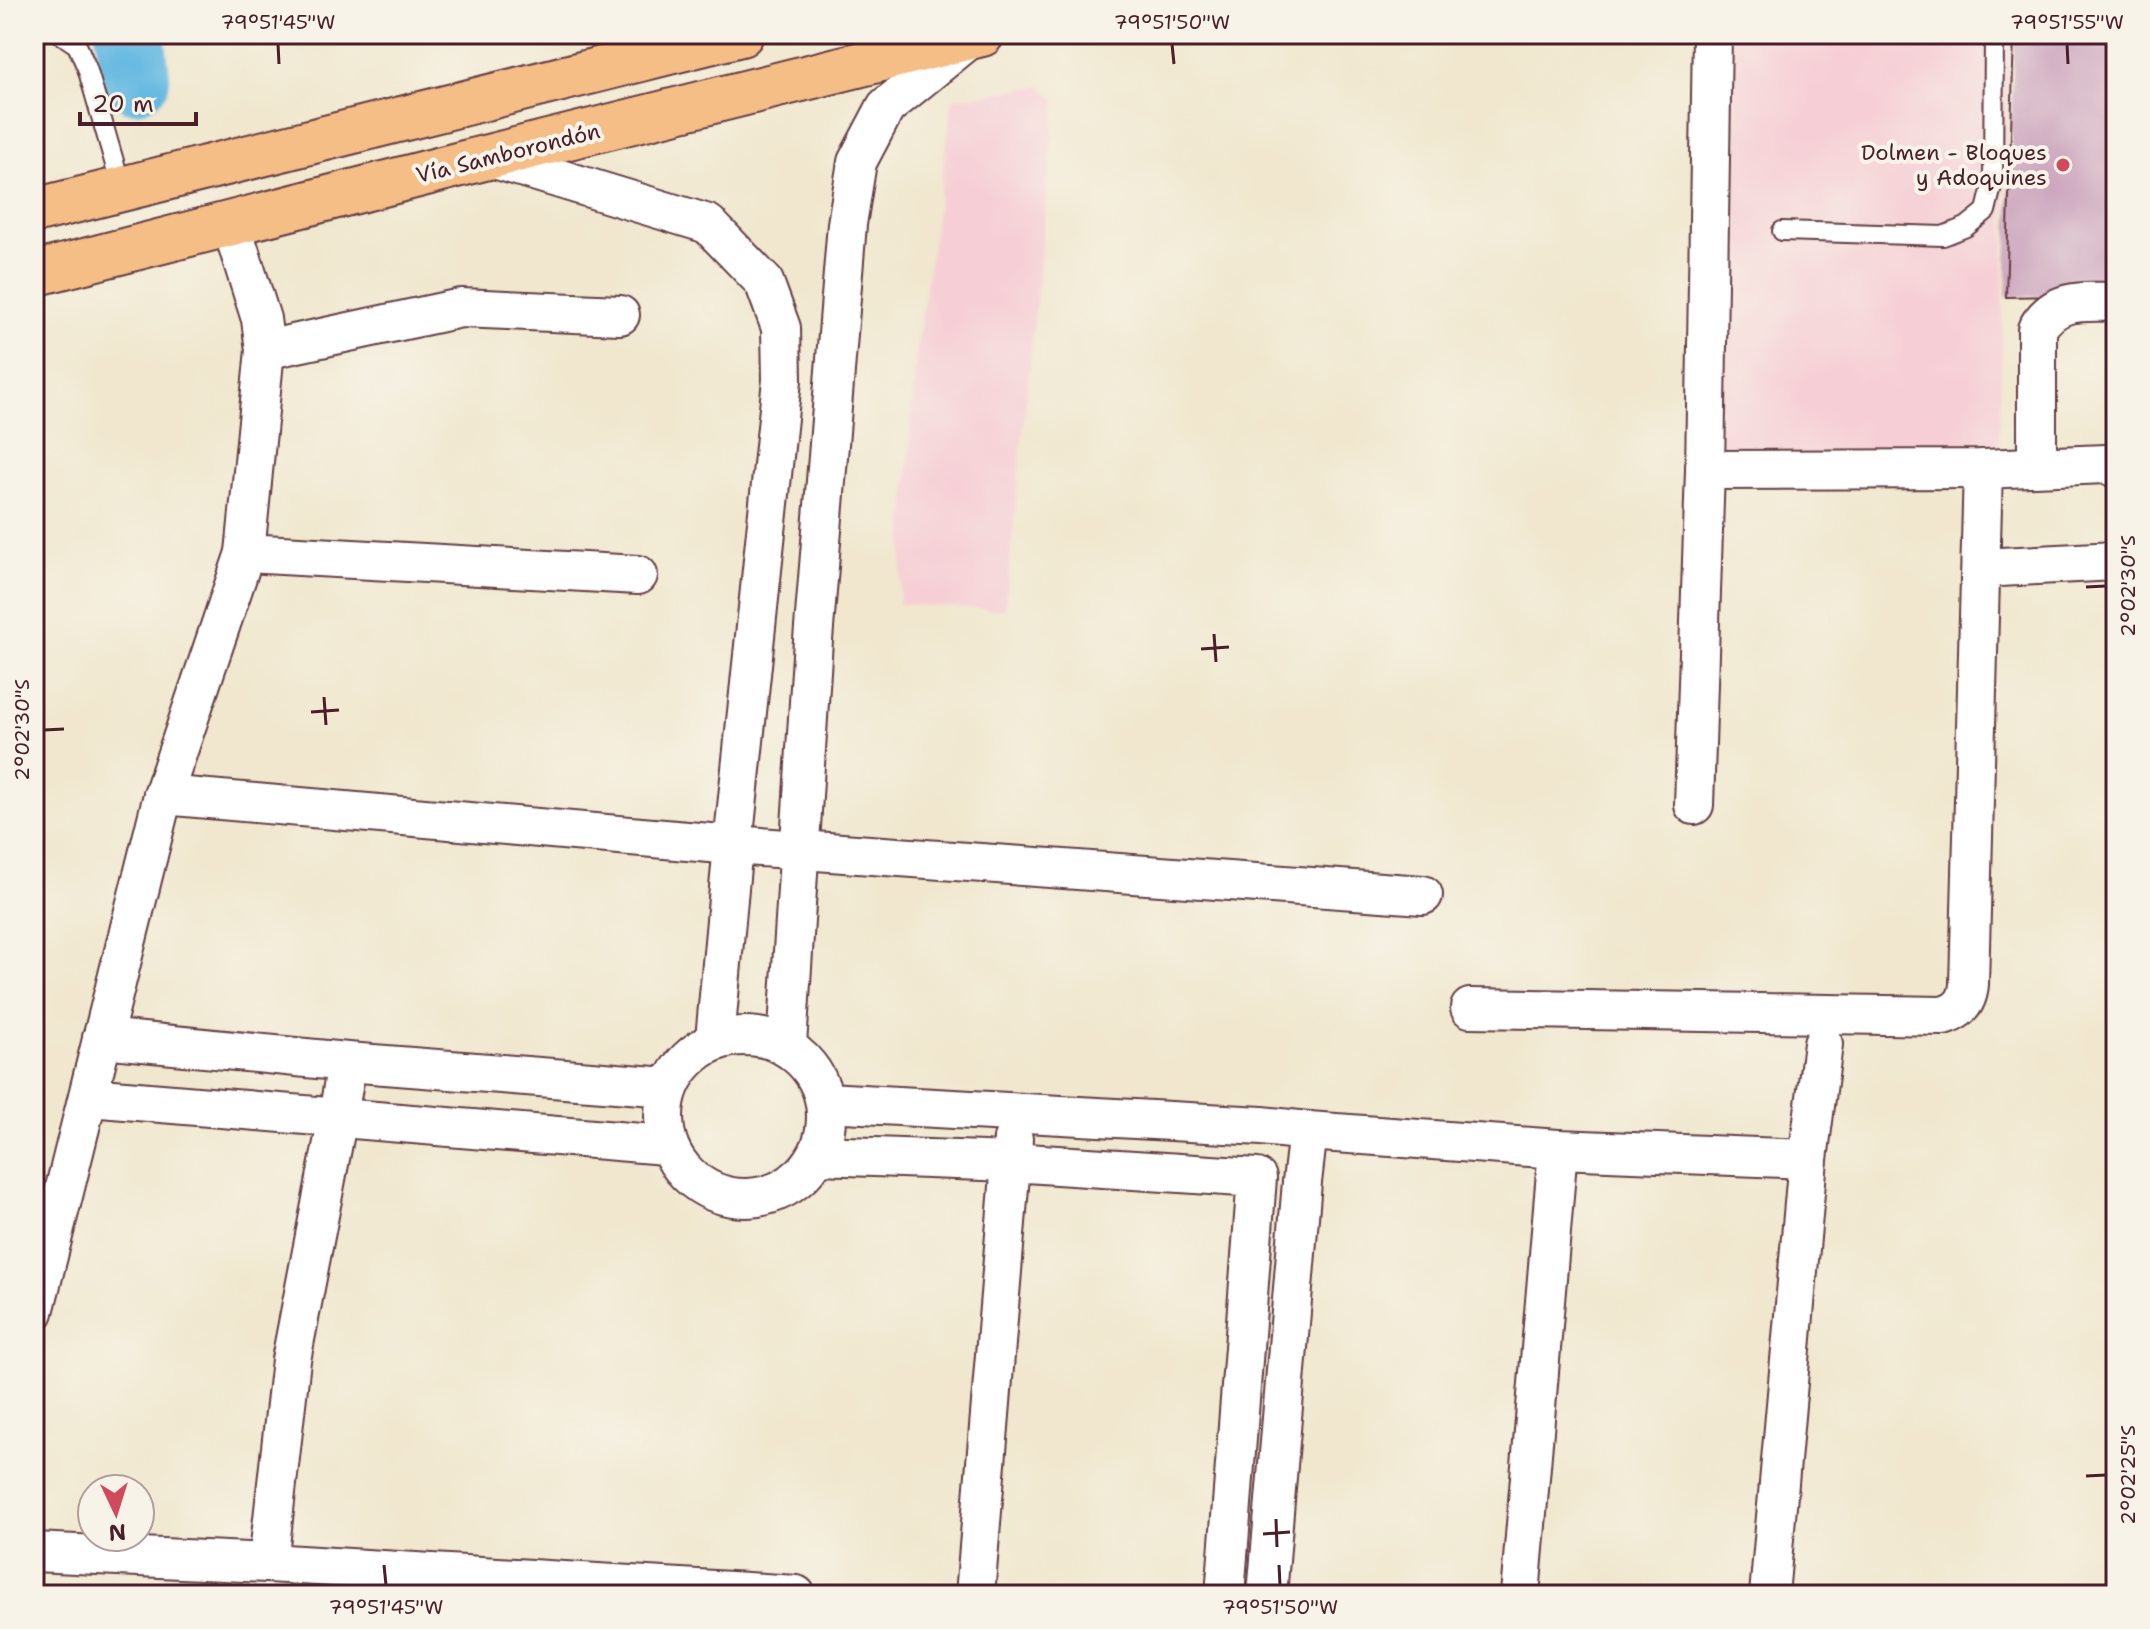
<svg xmlns="http://www.w3.org/2000/svg" width="2150" height="1629" viewBox="0 0 2150 1629" font-family="'Shantell Sans',sans-serif">
  <style>
    .built { fill: #f6cfd6 }
    .lines { fill: none; stroke-linecap: round; stroke-linejoin: round }
    .river { stroke: #66b9e2; stroke-width: 70 }
    .building { fill: #caa1bc }
    .lane-casing { stroke: #633d43; stroke-width: 22 }
    .street-casing { stroke: #633d43; stroke-width: 42 }
    .primary-casing { stroke: #633d43; stroke-width: 48 }
    .lane { stroke: #fff; stroke-width: 18 }
    .street { stroke: #fff; stroke-width: 38 }
    .primary { stroke: #f6be87; stroke-width: 44 }
    .ticks { fill: none; stroke: #4a1f2b; stroke-width: 3 }
    .poi-dot { fill: #d1495b; stroke: #f7f3e8; stroke-width: 3 }
    .labels { text-anchor: middle; dominant-baseline: central; stroke-width: 8; stroke-linejoin: round; paint-order: stroke }
    .poi-label { font-size: 22px; fill: #4a1f2b; stroke: #f7f3e8; text-anchor: end }
    .street-label { font-size: 22px; fill: #4a1f2b; stroke: #f7f3e8 }
    .neatline { fill: none; stroke: #4a1f2b; stroke-width: 3 }
    .ticks-label { font-size: 20px; text-anchor: middle; fill: #4a1f2b }
  </style>
  <rect width="100%" height="100%" fill="#f7f3e8"/>
  <filter id="ink" filterUnits="userSpaceOnUse"><feTurbulence type="fractalNoise" baseFrequency=".0125" numOctaves="2"/><feDisplacementMap in="SourceGraphic" scale="16" xChannelSelector="R" yChannelSelector="G"/><feConvolveMatrix kernelMatrix="1 2 1 2 8 2 1 2 1" color-interpolation-filters="sRGB"/></filter>
  <filter id="wash" filterUnits="userSpaceOnUse"><feTurbulence type="fractalNoise" baseFrequency=".006" numOctaves="4" result="noise"/><feDisplacementMap in="SourceGraphic" scale="32" xChannelSelector="R" yChannelSelector="G"/><feGaussianBlur stdDeviation="1.8" result="paint"/><feColorMatrix in="noise" values="0 0 0 0 0 0 0 0 0 0 0 0 0 0 0 0 0 1.4 0 .05"/><feComposite in="paint" operator="in"/></filter>
  <g filter="url(#wash)">
    <rect width="100%" height="100%" fill="#f0e7ce"/>
    <g class="built">
      <polygon points="1730,34 2010,34 1999,451 1719,457"/>
      <polygon points="1041,86 1056,100 1005,610 899,604 916,355 953,99"/>
    </g>
    <g class="lines">
      <polyline class="river" points="130,34 135,78"/>
    </g>
    <g id="blocks">
      <polygon class="building" points="2014,34 2116,34 2116,295 2006,297"/>
    </g>
  </g>
  <g filter="url(#ink)">
    <use href="#blocks" fill-opacity="0" stroke="#633d43" stroke-width="2"/>
    <g class="lines">
      <g class="lane-casing">
        <g id="lane">
          <polyline points="61,34 77,45 87,68 122,189"/>
          <polyline points="1782,231 1943,236 1966,227 1986,211 1993,182 1994,34"/>
        </g>
      </g>
      <g class="street-casing">
        <g id="street">
          <polyline points="488,157 708,224 764,282 781,328 782,380 733,845 715,1039"/>
          <polyline points="231,224 261,319 265,350 245,553 638,575"/>
          <polyline points="265,350 461,308 620,315"/>
          <path d="M2037,466V329C2055,297 2084,302 2116,302"/>
          <polyline points="1705,470 1983,469 2106,464 2116,468"/>
          <polyline points="1981,568 2116,561"/>
          <polyline points="163,795 733,845 1423,895"/>
          <polyline points="1694,805 1705,470 1712,34"/>
          <path d="M1470,1008L1943,1016C1960,1011 1968,1001 1969,984L1983,469"/>
          <circle cx="745" cy="1117" r="81"/>
          <polyline points="102,1038 347,1062 668,1087"/>
          <polyline points="787,1045 813,640 847,224 857,162 886,107 972,37"/>
          <polyline points="347,1062 338,1117 291,1360 268,1563 796,1595"/>
          <polyline points="89,1097 665,1145"/>
          <polyline points="826,1102 1262,1126 1308,1131 1302,1182 1267,1595"/>
          <polyline points="1308,1131 1558,1149 1520,1595"/>
          <polyline points="1558,1149 1808,1159"/>
          <polyline points="819,1155 1011,1162 1257,1178 1225,1595"/>
          <polyline points="34,1312 163,795 245,553"/>
          <polyline points="34,1552 268,1563"/>
          <polyline points="975,1595 1013,1139"/>
          <polyline points="1769,1595 1808,1159 1823,1044"/>
        </g>
      </g>
      <g class="primary-casing">
        <g id="primary">
          <polyline points="34,211 741,34"/>
          <polyline points="34,274 488,157 982,34"/>
        </g>
      </g>
      <use href="#lane" class="lane"/>
      <use href="#street" class="street"/>
      <use href="#primary" class="primary"/>
    </g>
  </g>
  <path class="ticks" d="M278,44L279,64M1172,44L1174,64M2067,44L2068,64M2086,587L2106,586M1214,634L1216,662M1201,649L1229,647M324,697L326,725M311,712L339,710M44,730L64,729M2086,1476L2106,1475M1276,1519L1277,1547M1263,1534L1290,1532M384,1565L386,1585M1279,1565L1280,1585"/>
  <circle class="poi-dot" cx="2063" cy="165" r="8"/>
  <g class="labels">
    <g class="poi-label">
      <text x="2047" y="152">Dolmen - Bloques<tspan x="2047" dy="25">y Adoquines</tspan></text>
    </g>
    <g class="street-label">
      <text transform="translate(508 153) rotate(-14)">Vía Samborondón</text>
    </g>
  </g>
  <rect width="2150" height="1629" fill="none" stroke="#f7f3e8" stroke-width="88"/>
  <g transform="translate(116 1513) rotate(176)"><circle r="38" fill="#f7f3e8" stroke="#b29e9c" stroke-width="2"/>
  <path d="M0-6L14 30L0 20L-14 30Z" fill="#d1495b"/>
  <text y="-12" font-size="22" font-weight="bold" text-anchor="middle" fill="#4a1f2b">N</text>
  </g>
  <path d="M80 112v12h116v-12" fill="none" stroke="#4a1f2b" stroke-width="4"/>
  <text x="92" y="112" font-size="24" fill="#4a1f2b" stroke="#f7f3e8" stroke-width="6" paint-order="stroke">20 m</text>
  <rect x="44" y="44" width="2062" height="1541" class="neatline"/>
  <g class="ticks-label">
    <text x="278" y="29">79°51'45"W</text>
    <text x="1172" y="29">79°51'50"W</text>
    <text x="2067" y="29">79°51'55"W</text>
    <text transform="translate(2128 586) rotate(-90)" y="7">2°02'30"S</text>
    <text transform="translate(22 730) rotate(-90)" y="7">2°02'30"S</text>
    <text transform="translate(2128 1475) rotate(-90)" y="7">2°02'25"S</text>
    <text x="386" y="1614">79°51'45"W</text>
    <text x="1280" y="1614">79°51'50"W</text>
  </g>
</svg>
